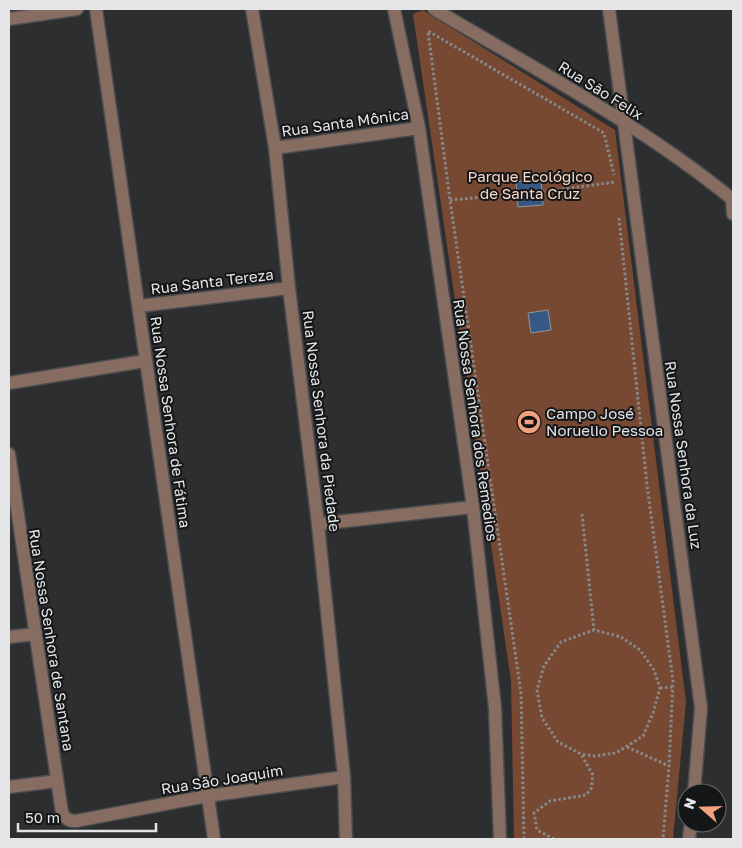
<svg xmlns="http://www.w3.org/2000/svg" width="742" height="848" viewBox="0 0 742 848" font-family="'Golos Text',sans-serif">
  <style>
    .green { fill: #774933 }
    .building { fill: #375884; stroke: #949699 }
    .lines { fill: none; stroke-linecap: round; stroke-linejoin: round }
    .minor-casing { stroke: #494b4d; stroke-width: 15 }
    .path { stroke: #88898b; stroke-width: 3; stroke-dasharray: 2.5 2.5; stroke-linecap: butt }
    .minor { stroke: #866c61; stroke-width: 12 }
    .labels { text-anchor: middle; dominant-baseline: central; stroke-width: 4; stroke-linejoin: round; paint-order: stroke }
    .street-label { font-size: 15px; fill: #e4e5e7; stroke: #151617 }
    .park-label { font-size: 15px; fill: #fad7c7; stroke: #151617 }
    .poi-label { font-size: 15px; fill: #e4e5e7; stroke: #151617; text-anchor: start }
  </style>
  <rect width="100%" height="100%" fill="#2c2e30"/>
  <polygon class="green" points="423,10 615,130 686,702 673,839 514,839 511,681 413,14"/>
  <g class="building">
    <polygon points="541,179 543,205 518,207 516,182"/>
    <polygon points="548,310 551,330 531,333 528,313"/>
  </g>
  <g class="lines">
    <g class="minor-casing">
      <g id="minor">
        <polyline points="96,9 214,839"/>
        <polyline points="252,9 275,148 289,288 318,524 344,777 346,839"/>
        <polyline points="394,9 419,128 473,507 495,708 500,839"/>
        <path d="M434,9C535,69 641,125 732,199L733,214"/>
        <polyline points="609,9 701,708 694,793"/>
        <polyline points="9,19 77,9"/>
        <polyline points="275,148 419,128"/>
        <polyline points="139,306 289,288"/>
        <polyline points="9,383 145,361"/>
        <path d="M9,454L62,813C66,819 69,821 76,821L207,796L344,777"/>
        <polyline points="318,524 473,507"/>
        <polyline points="9,637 36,634"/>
        <polyline points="9,787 57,781"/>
        <polyline points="689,839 691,823"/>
      </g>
    </g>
    <g class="path">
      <polyline points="542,192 615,182"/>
      <polyline points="450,200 517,194"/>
      <polyline points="619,218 647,485 673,681 669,766 663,839"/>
      <polyline points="582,514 594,630"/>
      <polyline points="660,688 672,687"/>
      <polyline points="627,747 669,766"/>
      <polyline points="524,839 521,693 450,200 428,31 604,133 614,175"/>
      <polyline points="554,839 537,830 534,813 550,801 586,795 591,789 593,775 581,754 558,742 542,718 537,690 544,666 561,642 594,630 621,637 640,650 654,670 660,688 653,713 643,736 616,753 594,756 581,754"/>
    </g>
    <use href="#minor" class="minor"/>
  </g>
  <defs>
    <g id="stadium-disc" transform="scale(1.25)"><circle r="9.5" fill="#f1a17c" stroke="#151617"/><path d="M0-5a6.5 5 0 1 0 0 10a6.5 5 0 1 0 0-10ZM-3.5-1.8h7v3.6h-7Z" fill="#111"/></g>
  </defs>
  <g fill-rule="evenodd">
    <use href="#stadium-disc" x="529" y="422"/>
  </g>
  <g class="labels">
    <g class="street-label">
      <text transform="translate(601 90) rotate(32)">Rua São Felix</text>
      <text transform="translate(345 122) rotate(-8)">Rua Santa Mônica</text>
      <text transform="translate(212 281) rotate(-7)">Rua Santa Tereza</text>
      <text transform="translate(476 420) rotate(82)">Rua Nossa Senhora dos Remedios</text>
      <text transform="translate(322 421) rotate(83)">Rua Nossa Senhora da Piedade</text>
      <text transform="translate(171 422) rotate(82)">Rua Nossa Senhora de Fátima</text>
      <text transform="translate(684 455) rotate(82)">Rua Nossa Senhora da Luz</text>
      <text transform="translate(52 640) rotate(81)">Rua Nossa Senhora de Santana</text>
      <text transform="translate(222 779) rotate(-9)">Rua São Joaquim</text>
    </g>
    <g class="park-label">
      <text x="530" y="176">Parque Ecológico<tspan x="530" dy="17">de Santa Cruz</tspan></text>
    </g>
    <g class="poi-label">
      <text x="546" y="413">Campo José<tspan x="546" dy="17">Noruelio Pessoa</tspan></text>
    </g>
  </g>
  <rect width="742" height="848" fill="none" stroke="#e4e5e7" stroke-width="20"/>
  <g transform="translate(702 808) rotate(290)"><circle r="24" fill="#151617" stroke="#68696a"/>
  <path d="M0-4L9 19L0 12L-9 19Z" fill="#f1a17c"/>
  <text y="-8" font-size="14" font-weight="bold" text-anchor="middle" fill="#e4e5e7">N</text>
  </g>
  <path d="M18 823v8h138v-8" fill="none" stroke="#e4e5e7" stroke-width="2.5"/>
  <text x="25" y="823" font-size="15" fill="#e4e5e7" stroke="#151617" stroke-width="4" paint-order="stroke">50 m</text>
</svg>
